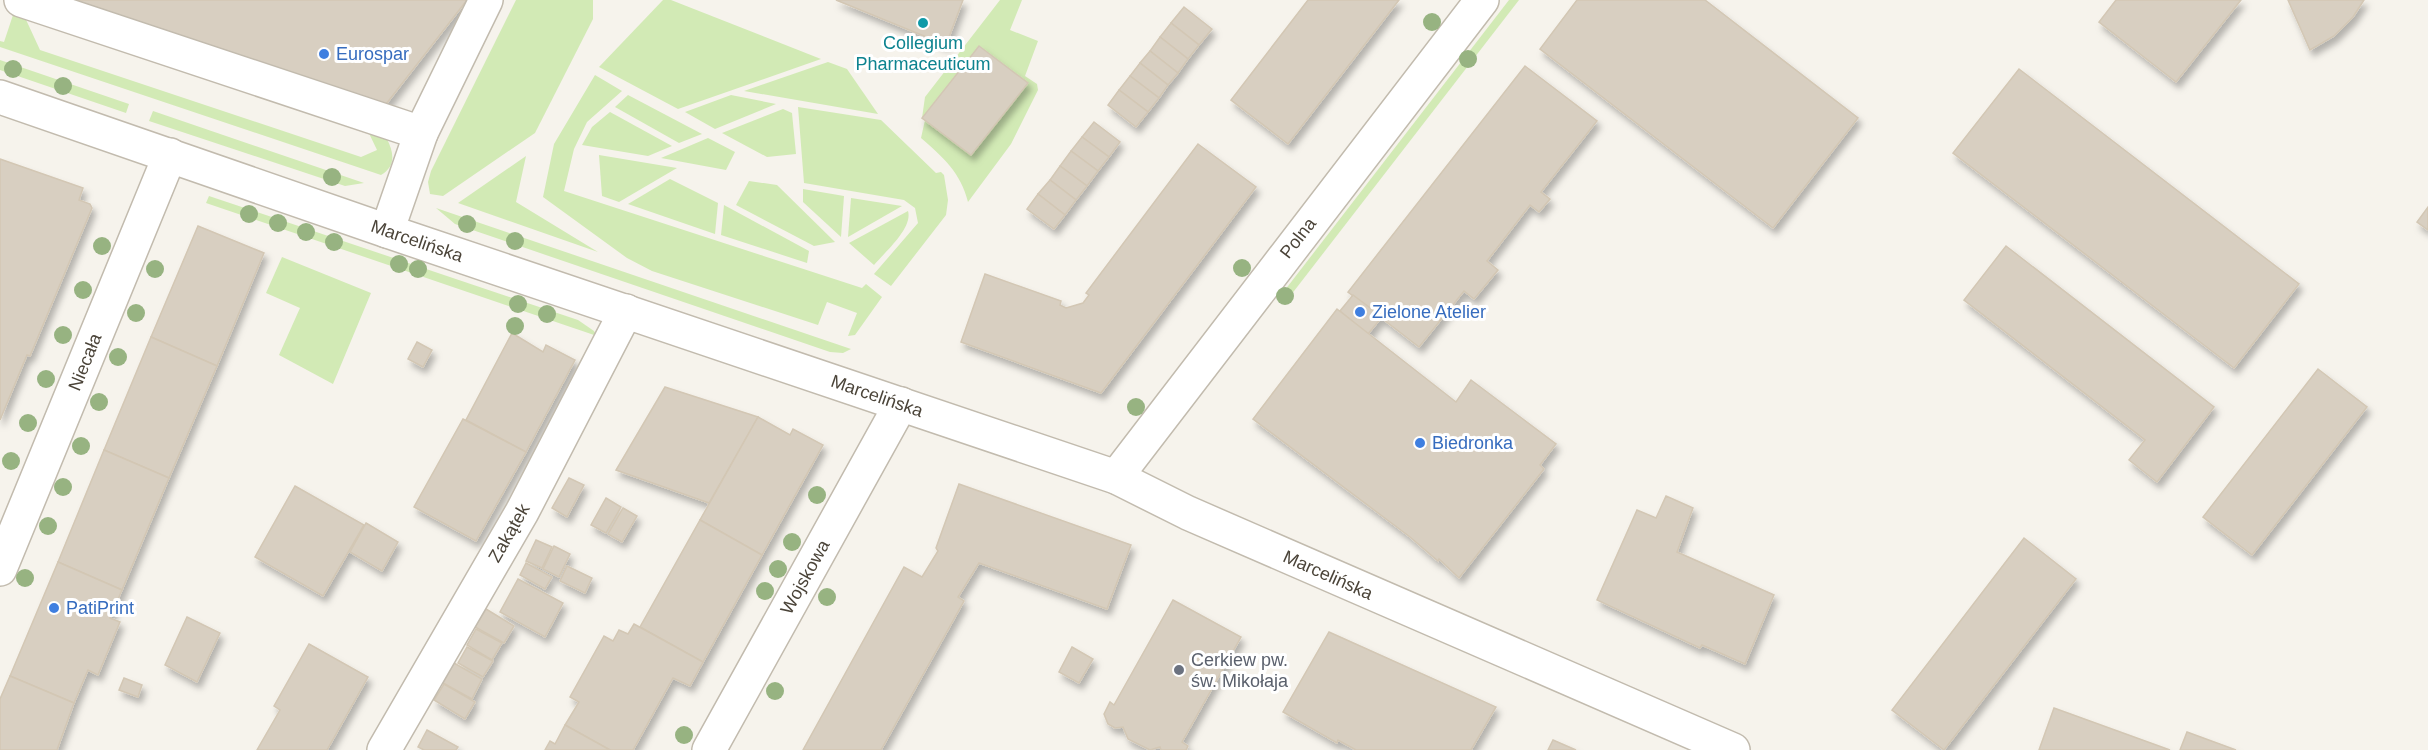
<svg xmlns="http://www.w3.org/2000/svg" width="2428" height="750" viewBox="0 0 2428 750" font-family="Arial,sans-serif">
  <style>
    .green { fill: #d2eab5 }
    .building { fill: #d8cfc1; stroke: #d3c7b4; stroke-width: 1.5; filter: url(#shadow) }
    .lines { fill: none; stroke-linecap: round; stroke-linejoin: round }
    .minor-casing { stroke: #c2bbae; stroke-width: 36 }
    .minor { stroke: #fff; stroke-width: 33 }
    .tree { fill: #97b381 }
    .culture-dot { fill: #0f9aa8; stroke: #fff; stroke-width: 2 }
    .shop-dot { fill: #3f7fe0; stroke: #fff; stroke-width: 2 }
    .worship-dot { fill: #6b7280; stroke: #fff; stroke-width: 2 }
    .labels { text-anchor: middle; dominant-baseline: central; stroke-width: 6; stroke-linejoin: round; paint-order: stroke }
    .culture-label { font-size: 18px; fill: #0d838f; stroke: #fff }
    .shop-label { font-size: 18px; fill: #366cbe; stroke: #fff; text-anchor: start }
    .street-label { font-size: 18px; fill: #4b4439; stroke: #fff }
    .worship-label { font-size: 18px; fill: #5b616d; stroke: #fff; text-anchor: start }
  </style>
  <defs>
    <filter id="shadow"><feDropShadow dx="3.5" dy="6" stdDeviation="3" flood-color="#0004"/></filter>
  </defs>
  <rect width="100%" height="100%" fill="#f6f3ec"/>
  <g class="green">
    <polygon points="516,0 593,0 593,19 535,133 443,196 430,194 428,182 431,171"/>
    <polygon points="663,0 671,0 821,59 678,109 599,67"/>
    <path d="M1000,0H1022L1010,30L1038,41L1025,76L1037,84L1038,90L1011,144L968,202C961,173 943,157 921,138L925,120L971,155L1027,83L979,46L922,118L925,97Z"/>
    <polygon points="1509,0 1519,0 1284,304 1278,299"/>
    <path d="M15,9L22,11L40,50L361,157L377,150L366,127L387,139C394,153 396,166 381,175L0,47V41L4,42Z"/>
    <polygon points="0,60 129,104 126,113 0,70"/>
    <polygon points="828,62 847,69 878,114 744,91"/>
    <polygon points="595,75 622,91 587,122 574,149 564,191 862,288 866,284 882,297 855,335 848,336 857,313 827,302 818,325 652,271 627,258 543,197 554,144"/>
    <polygon points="628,95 702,134 679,143 615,107"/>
    <polygon points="731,95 776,104 715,129 685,112"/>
    <polygon points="798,107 881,120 936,173 941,172 944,175 948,200 946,215 891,286 874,274 918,223 915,208 904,200 804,183"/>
    <polygon points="783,109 792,113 796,154 767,157 722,133"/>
    <polygon points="153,111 364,183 345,186 149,121"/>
    <polygon points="610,112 672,146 648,156 582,145 592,127"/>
    <polygon points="708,138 735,152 726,170 661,158"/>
    <polygon points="599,155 677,168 619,202 602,196"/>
    <polygon points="526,156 516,202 598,252 458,203"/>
    <polygon points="670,179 718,203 715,234 628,204"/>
    <polygon points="749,181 777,185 835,242 814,246 736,205"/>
    <polygon points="803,189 844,196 841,237 803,202"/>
    <polygon points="209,196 578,320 594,331 597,336 206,203"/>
    <polygon points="851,198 902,206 848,237"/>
    <polygon points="724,205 809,251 807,263 721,235"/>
    <polygon points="436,208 851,349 843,353 830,352 455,224"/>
    <path d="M908,211C913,228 885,252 874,265L849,243Z"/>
    <polygon points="282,257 371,293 333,384 279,355 300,308 266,293"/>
  </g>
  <g class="building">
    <polygon points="64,0 467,0 383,108"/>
    <polygon points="836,0 963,0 946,45"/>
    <polygon points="1308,0 1399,0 1288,144 1231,100"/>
    <polygon points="1577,0 1705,0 1858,118 1773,228 1540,49"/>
    <polygon points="2116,0 2241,0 2176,82 2099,22"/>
    <polygon points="2288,0 2364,0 2353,17 2334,36 2310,50"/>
    <polygon points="1184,7 1212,29 1199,45 1171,23"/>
    <polygon points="1171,23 1199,45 1188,59 1160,37"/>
    <polygon points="1160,37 1188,59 1178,73 1150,51"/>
    <polygon points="979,46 1028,83 971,155 922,118"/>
    <polygon points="1150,51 1178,73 1168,85 1140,63"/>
    <polygon points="1140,63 1168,85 1159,98 1130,76"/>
    <polygon points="1525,66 1597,121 1541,192 1550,199 1539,212 1530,205 1487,261 1498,270 1474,299 1464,291 1419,347 1348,292"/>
    <polygon points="2019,69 2299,284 2234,368 1953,153"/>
    <polygon points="1130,76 1159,98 1148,112 1119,90"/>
    <polygon points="1119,90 1148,112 1136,127 1108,105"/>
    <polygon points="1094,122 1120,142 1109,157 1082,137"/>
    <polygon points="1082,137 1109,157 1098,171 1071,151"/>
    <polygon points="1198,144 1256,187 1101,393 961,342 985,274 1061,301 1060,305 1066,308 1083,303 1089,295 1086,293"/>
    <polygon points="1071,151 1098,171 1087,186 1060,166"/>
    <polygon points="0,159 83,188 79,200 90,204 92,208 30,356 27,355 0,420"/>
    <polygon points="1060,166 1087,186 1076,200 1050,180"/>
    <polygon points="1050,180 1076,200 1065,215 1038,194"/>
    <polygon points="1038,194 1065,215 1054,229 1027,209"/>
    <polygon points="2428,207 2428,230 2417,222"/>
    <polygon points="198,226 264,253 217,366 151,337"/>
    <polygon points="2006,246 2214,407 2157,482 2129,460 2145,440 1964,300"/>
    <polygon points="1353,295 1382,317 1368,334 1340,311"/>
    <polygon points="1337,309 1456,402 1471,380 1556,444 1540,465 1544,469 1459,578 1439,559 1438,561 1410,537 1253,419"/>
    <polygon points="512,333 543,352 546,345 575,360 526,452 466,420"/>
    <polygon points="151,337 217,366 169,478 104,450"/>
    <polygon points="417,342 432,350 423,367 408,359"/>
    <polygon points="2318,369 2367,407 2252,555 2203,517"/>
    <polygon points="665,387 758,417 709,503 616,470"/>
    <polygon points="758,417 790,435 793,429 823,445 762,555 700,520"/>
    <polygon points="463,419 526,452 476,541 414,507"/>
    <polygon points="104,450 169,478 122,590 58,562"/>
    <polygon points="569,478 584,485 567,517 552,508"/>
    <polygon points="959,484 1131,545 1107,609 979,563 958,597 964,601 881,750 803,750 904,567 922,577 938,551 936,548"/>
    <polygon points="295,486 364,525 323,596 255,557"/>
    <polygon points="1666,496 1693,508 1677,552 1774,595 1745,664 1702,645 1700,648 1597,600 1637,510 1656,518"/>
    <polygon points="606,498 621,507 606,533 591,525"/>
    <polygon points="623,508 637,516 622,542 608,534"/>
    <polygon points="700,520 762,555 703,662 640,627"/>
    <polygon points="366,523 398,542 382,571 350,552"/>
    <polygon points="2024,538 2076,579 1944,750 1892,710"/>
    <polygon points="536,540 552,547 542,568 526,561"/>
    <polygon points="554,546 570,554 559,577 543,569"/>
    <polygon points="58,562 122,590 110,618 120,622 98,675 88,670 74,703 10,676"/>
    <polygon points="526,563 552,577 545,589 520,575"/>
    <polygon points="567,566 592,578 585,593 560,581"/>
    <polygon points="518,579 563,603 545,637 500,612"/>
    <polygon points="1173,600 1241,637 1182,742 1188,746 1186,750 1161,750 1160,747 1150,750 1128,739 1123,727 1115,728 1108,724 1104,714 1110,702 1114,705"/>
    <polygon points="486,609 514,626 504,643 475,627"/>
    <polygon points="187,617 220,633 197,682 165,665"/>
    <polygon points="634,624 703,662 690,686 673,678 633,750 610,750 565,725 579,702 570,697 604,636 613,641 619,630 628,634"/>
    <polygon points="476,629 502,643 492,660 467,645"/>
    <polygon points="1329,632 1496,707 1471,750 1356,750 1338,740 1337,743 1283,712"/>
    <polygon points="309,644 368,677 327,750 257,750 280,710 274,706"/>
    <polygon points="467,647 493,661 483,677 458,663"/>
    <polygon points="1072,647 1093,659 1079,683 1059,672"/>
    <polygon points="454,663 482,679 472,699 443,683"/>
    <polygon points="10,676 74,703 57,750 0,750 0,699"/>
    <polygon points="124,678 142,685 138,697 119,690"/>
    <polygon points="444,684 475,702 465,719 434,700"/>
    <polygon points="2054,708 2170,750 2039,750"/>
    <polygon points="565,725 610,750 545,750 550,741 555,744"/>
    <polygon points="427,730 458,747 456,750 424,750 418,747"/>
    <polygon points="2187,732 2236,750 2180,750"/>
    <polygon points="1553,740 1576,750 1548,750"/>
  </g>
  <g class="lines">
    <g class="minor-casing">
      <g id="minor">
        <polyline points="21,0 421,133 387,231"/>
        <polyline points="0,97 387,231 1116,477 1188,513 1733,750"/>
        <polyline points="421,133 486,0"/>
        <polyline points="1116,477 1482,0"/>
        <polyline points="0,569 170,155"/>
        <polyline points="384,750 522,512 626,311"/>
        <polyline points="709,750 901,404"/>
      </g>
    </g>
    <use href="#minor" class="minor"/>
  </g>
  <g class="tree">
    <circle cx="1432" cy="22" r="9"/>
    <circle cx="1468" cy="59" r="9"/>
    <circle cx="13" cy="69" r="9"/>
    <circle cx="63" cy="86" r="9"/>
    <circle cx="332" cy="177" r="9"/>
    <circle cx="249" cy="214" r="9"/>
    <circle cx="278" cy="223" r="9"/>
    <circle cx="467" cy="224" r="9"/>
    <circle cx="306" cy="232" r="9"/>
    <circle cx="515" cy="241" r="9"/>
    <circle cx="334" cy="242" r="9"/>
    <circle cx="102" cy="246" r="9"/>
    <circle cx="399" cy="264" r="9"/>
    <circle cx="1242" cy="268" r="9"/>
    <circle cx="155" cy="269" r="9"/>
    <circle cx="418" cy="269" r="9"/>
    <circle cx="83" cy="290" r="9"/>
    <circle cx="1285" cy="296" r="9"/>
    <circle cx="518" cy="304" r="9"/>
    <circle cx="136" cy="313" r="9"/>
    <circle cx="547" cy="314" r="9"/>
    <circle cx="515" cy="326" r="9"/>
    <circle cx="63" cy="335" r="9"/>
    <circle cx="118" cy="357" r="9"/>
    <circle cx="46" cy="379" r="9"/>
    <circle cx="99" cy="402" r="9"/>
    <circle cx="1136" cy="407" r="9"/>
    <circle cx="28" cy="423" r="9"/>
    <circle cx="81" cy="446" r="9"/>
    <circle cx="11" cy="461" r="9"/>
    <circle cx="63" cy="487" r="9"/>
    <circle cx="817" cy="495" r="9"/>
    <circle cx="48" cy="526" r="9"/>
    <circle cx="792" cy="542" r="9"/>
    <circle cx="778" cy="569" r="9"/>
    <circle cx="25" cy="578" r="9"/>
    <circle cx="765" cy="591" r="9"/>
    <circle cx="827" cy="597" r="9"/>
    <circle cx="775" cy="691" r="9"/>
    <circle cx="684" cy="735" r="9"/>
  </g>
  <circle class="culture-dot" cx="923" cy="23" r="6"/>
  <g class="shop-dot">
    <circle cx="324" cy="54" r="6"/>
    <circle cx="1360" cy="312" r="6"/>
    <circle cx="1420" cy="443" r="6"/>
    <circle cx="54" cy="608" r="6"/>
  </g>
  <circle class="worship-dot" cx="1179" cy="670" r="6"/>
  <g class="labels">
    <g class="culture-label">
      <text x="923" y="43">Collegium<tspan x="923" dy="21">Pharmaceuticum</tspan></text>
    </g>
    <g class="shop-label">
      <text x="336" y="54">Eurospar</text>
      <text x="1372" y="312">Zielone Atelier</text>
      <text x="1432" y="443">Biedronka</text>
      <text x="66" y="608">PatiPrint</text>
    </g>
    <g class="street-label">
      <text transform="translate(1298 238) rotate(-52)">Polna</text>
      <text transform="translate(417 241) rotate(19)">Marcelińska</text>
      <text transform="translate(85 362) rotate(-68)">Niecała</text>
      <text transform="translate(877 396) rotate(19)">Marcelińska</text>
      <text transform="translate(509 533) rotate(-60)">Zakątek</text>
      <text transform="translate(1328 575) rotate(24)">Marcelińska</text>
      <text transform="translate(805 577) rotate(-61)">Wojskowa</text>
    </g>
    <g class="worship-label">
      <text x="1191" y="660">Cerkiew pw.<tspan x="1191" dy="21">św. Mikołaja</tspan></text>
    </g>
  </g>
</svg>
